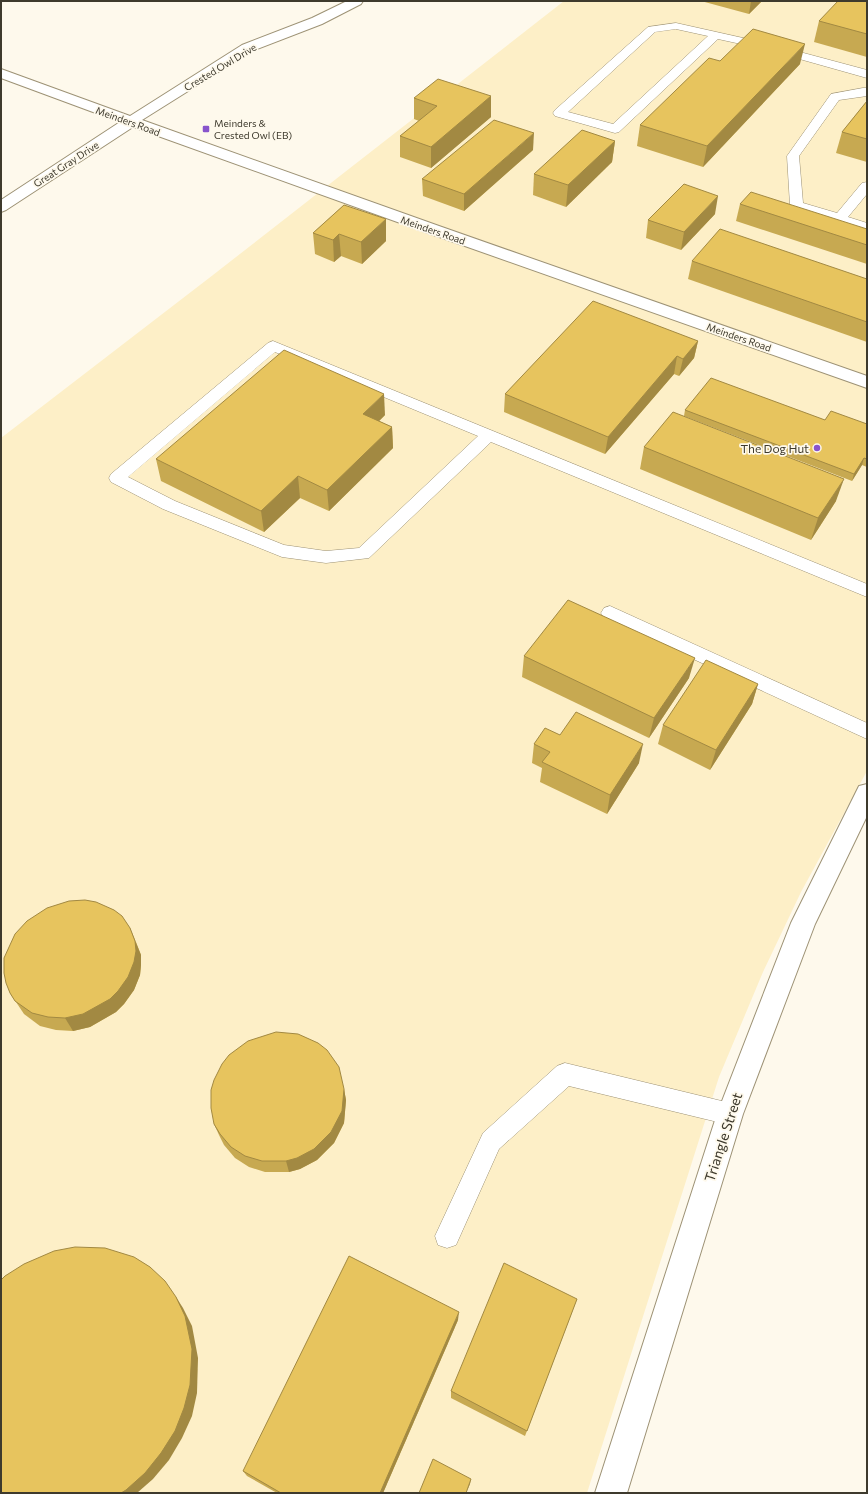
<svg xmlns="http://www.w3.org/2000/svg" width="868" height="1494" viewBox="0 0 868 1494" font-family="Commissioner,sans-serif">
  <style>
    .built { fill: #fdefc7 }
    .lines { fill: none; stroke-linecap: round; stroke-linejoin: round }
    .service-casing { stroke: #9d9275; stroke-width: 1 }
    .minor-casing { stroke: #9d9275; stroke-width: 2 }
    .service { fill: #fff; fill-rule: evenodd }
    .minor { fill: #fff; fill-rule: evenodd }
    .wall { fill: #c7a951 }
    .shaded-wall { fill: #a28942 }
    .building { fill: #e7c45e; stroke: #a28942 }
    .poi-dot { fill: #8854cc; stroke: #fef9ec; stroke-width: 1.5 }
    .labels { text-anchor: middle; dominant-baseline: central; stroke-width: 3.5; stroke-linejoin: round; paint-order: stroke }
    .far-street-label { font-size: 10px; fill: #3e3a2d; stroke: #fef9ec }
    .far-poi-label { font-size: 10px; fill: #3e3a2d; stroke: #fef9ec; text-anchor: start }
    .poi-label { font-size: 12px; fill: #3e3a2d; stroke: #fef9ec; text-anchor: end }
    .near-street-label { font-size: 14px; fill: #3e3a2d; stroke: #fef9ec }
  </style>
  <rect width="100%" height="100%" fill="#fef9ec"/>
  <polygon class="built" points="564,1 867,1 867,771 801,892 763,972 719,1077 587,1493 1,1493 1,438 213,275"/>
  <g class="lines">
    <g class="service-casing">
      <g id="service">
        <path d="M676,23L770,44L867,70V78L764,49L718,39L619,132L615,133L555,116L553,113L555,110L648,27ZM676,29L708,36L613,124L568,112L655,32Z"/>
        <polygon points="863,88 867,88 867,96 839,100 799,156 803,203 837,213 862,183 867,182 867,194 848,217 867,223 867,231 792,208 790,205 787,156 831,94"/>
        <path d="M273,341L867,584V597L491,442L369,558L326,563L282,557L163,509L111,482L109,478L111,474L268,343ZM275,352L478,436L359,548L326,551L284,545L175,501L128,477Z"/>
        <polygon points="610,606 867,723 867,739 604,618 601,613 604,608"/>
        <polygon points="565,1063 730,1103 738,1106 741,1114 738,1122 730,1125 569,1086 499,1149 456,1245 447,1248 438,1245 435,1236 483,1133 557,1066"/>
      </g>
    </g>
    <g class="minor-casing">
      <g id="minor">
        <polygon points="347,1 363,1 361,4 322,24 252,51 142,120 439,226 867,376 867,388 428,233 133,127 6,210 1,212 1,200 120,122 1,78 1,69 130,116 242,45 312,18"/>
        <polygon points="867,784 867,816 815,924 743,1114 627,1493 595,1493 717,1114 791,923 859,786"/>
      </g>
    </g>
    <use href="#service" class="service"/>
    <use href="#minor" class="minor"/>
  </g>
  <g class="wall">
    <polygon points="701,1 762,1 749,14"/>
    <polygon points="867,1 867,57 814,42 819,21"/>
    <polygon points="720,61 800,64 703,167 637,146 640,125"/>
    <polygon points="491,96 491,117 431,168 400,157 400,136 419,121 414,119 414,98"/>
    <polygon points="867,101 867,162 836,153 842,132"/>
    <polygon points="615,141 612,162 566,207 533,195 534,174"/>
    <polygon points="533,150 464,211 423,196 422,179"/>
    <polygon points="740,204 867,229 867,264 736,221"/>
    <polygon points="344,205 386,241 362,264 341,256 334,262 315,254 313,233"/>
    <polygon points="715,214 681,250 646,238 648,220"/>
    <polygon points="692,261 867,279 867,342 688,279"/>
    <polygon points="698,341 694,358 679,376 674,374 605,454 504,412 505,394"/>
    <polygon points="685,410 825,420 867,424 867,467 862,465 852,481 684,416"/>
    <polygon points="385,415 379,421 392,427 393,448 329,511 300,498 264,532 161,481 156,459"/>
    <polygon points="644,447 836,501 811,540 640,469"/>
    <polygon points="524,656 689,678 649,738 522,677"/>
    <polygon points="758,684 752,704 710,770 658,744 663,725"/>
    <polygon points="560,735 639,763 607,814 540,782 542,768 532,763 534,744"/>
    <polygon points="136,942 141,955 141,965 140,975 134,990 124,1004 116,1012 90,1027 73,1031 56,1030 40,1026 24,1014 10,993"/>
    <polygon points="344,1089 346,1100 344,1123 334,1143 317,1160 300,1169 289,1172 265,1172 249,1167 235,1158 224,1145 219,1135 214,1124"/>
    <polygon points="577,1299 525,1436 451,1398 451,1391"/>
    <polygon points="458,1320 383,1493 277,1493 247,1476 243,1471"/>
  </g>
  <g class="shaded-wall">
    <polygon points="751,1 762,1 749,14"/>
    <polygon points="805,44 800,64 703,167 707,146"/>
    <polygon points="491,96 491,117 431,168 431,147"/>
    <polygon points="534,133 533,150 464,211 464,194"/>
    <polygon points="615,141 612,162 566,207 568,185"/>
    <polygon points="718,196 715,214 681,250 684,232"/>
    <polygon points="386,219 386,241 362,264 361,242"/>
    <polygon points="339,234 341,256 334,262 333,240"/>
    <polygon points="698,341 694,358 679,376 683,359"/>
    <polygon points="677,356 674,374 605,454 608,437"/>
    <polygon points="384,394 385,415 364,436 363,414"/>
    <polygon points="392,427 393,448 329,511 327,490"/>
    <polygon points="864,458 862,465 852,481 854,474"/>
    <polygon points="298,476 300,498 264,532 261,511"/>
    <polygon points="844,479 836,501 811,540 818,518"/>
    <polygon points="695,658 689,678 649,738 654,718"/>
    <polygon points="758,684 752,704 710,770 716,750"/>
    <polygon points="643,744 639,763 607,814 610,795"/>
    <polygon points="130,928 141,955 141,965 140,975 134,990 124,1004 116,1012 90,1027 73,1031 65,1018"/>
    <polygon points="344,1089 346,1100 344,1123 334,1143 317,1160 300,1169 289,1172 286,1161"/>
    <polygon points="176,1297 183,1308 192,1326 198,1358 197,1393 192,1416 182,1438 169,1460 153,1479 137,1493 121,1493"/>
    <polygon points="459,1312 458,1320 383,1493 380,1493"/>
    <polygon points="471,1479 470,1484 466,1493"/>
  </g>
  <g class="building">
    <polygon points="838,1 867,1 867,34 819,21"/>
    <polygon points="753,29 805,44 707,146 640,125 709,58 720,61"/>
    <polygon points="438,79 491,96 431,147 400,136 437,106 414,98"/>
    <polygon points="867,101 867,139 842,132"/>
    <polygon points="494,120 534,133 464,194 422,179"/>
    <polygon points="582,130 615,141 568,185 534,174"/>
    <polygon points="684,184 718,196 684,232 648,220"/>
    <polygon points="751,192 867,229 867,245 740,204"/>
    <polygon points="344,205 386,219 361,242 339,234 333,240 313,233"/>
    <polygon points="720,229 867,279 867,322 692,261"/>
    <polygon points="593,301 698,341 683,359 677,356 608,437 505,394"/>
    <polygon points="284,350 384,394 363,414 392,427 327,490 298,476 261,511 156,459"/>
    <polygon points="711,378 825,420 831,411 867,424 867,459 864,458 854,474 685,410"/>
    <polygon points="673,412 844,479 818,518 644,447"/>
    <polygon points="568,600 695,658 654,718 524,656"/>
    <polygon points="706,660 758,684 716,750 663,725"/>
    <polygon points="576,712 643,744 610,795 542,762 550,752 534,744 545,728 560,735"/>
    <polygon points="85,900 96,902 114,910 122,916 130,928 135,941 136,951 134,962 128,977 118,991 110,999 83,1014 65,1018 48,1017 32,1013 15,1001 10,993 6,983 4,973 4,958 15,934 27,921 47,908 69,901"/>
    <polygon points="276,1032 298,1034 318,1043 327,1050 339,1067 344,1089 342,1111 331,1132 314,1149 297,1158 286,1161 262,1161 245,1156 231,1147 220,1134 214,1124 211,1108 211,1090 214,1080 222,1064 229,1055 248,1041"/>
    <polygon points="75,1247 105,1248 134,1257 150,1267 165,1281 176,1297 185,1316 192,1349 190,1385 184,1408 175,1431 161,1453 145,1473 126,1490 121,1493 1,1493 1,1280 5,1276 24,1264 54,1251"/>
    <polygon points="349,1256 459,1312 380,1493 281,1493 243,1471"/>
    <polygon points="504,1263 577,1299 527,1431 451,1391"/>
    <polygon points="433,1459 471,1479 466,1493 419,1493"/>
  </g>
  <g class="poi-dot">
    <rect x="202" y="125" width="8" height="8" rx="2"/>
    <circle cx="817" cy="448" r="4"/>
  </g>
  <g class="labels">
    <g class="far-street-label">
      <text transform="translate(220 67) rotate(-31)">Crested Owl Drive</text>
      <text transform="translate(128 121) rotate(20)">Meinders Road</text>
      <text transform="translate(66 164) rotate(-33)">Great Gray Drive</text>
      <text transform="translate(433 230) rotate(19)">Meinders Road</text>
      <text transform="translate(739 337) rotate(19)">Meinders Road</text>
    </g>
    <g class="far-poi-label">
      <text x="214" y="123">Meinders &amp;<tspan x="214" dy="12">Crested Owl (EB)</tspan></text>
    </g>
    <g class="poi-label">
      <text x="809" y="448">The Dog Hut</text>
    </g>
    <g class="near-street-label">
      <text transform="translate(723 1137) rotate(-72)">Triangle Street</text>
    </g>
  </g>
  <rect width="868" height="1494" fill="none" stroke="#3e3a2d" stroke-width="4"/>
</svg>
